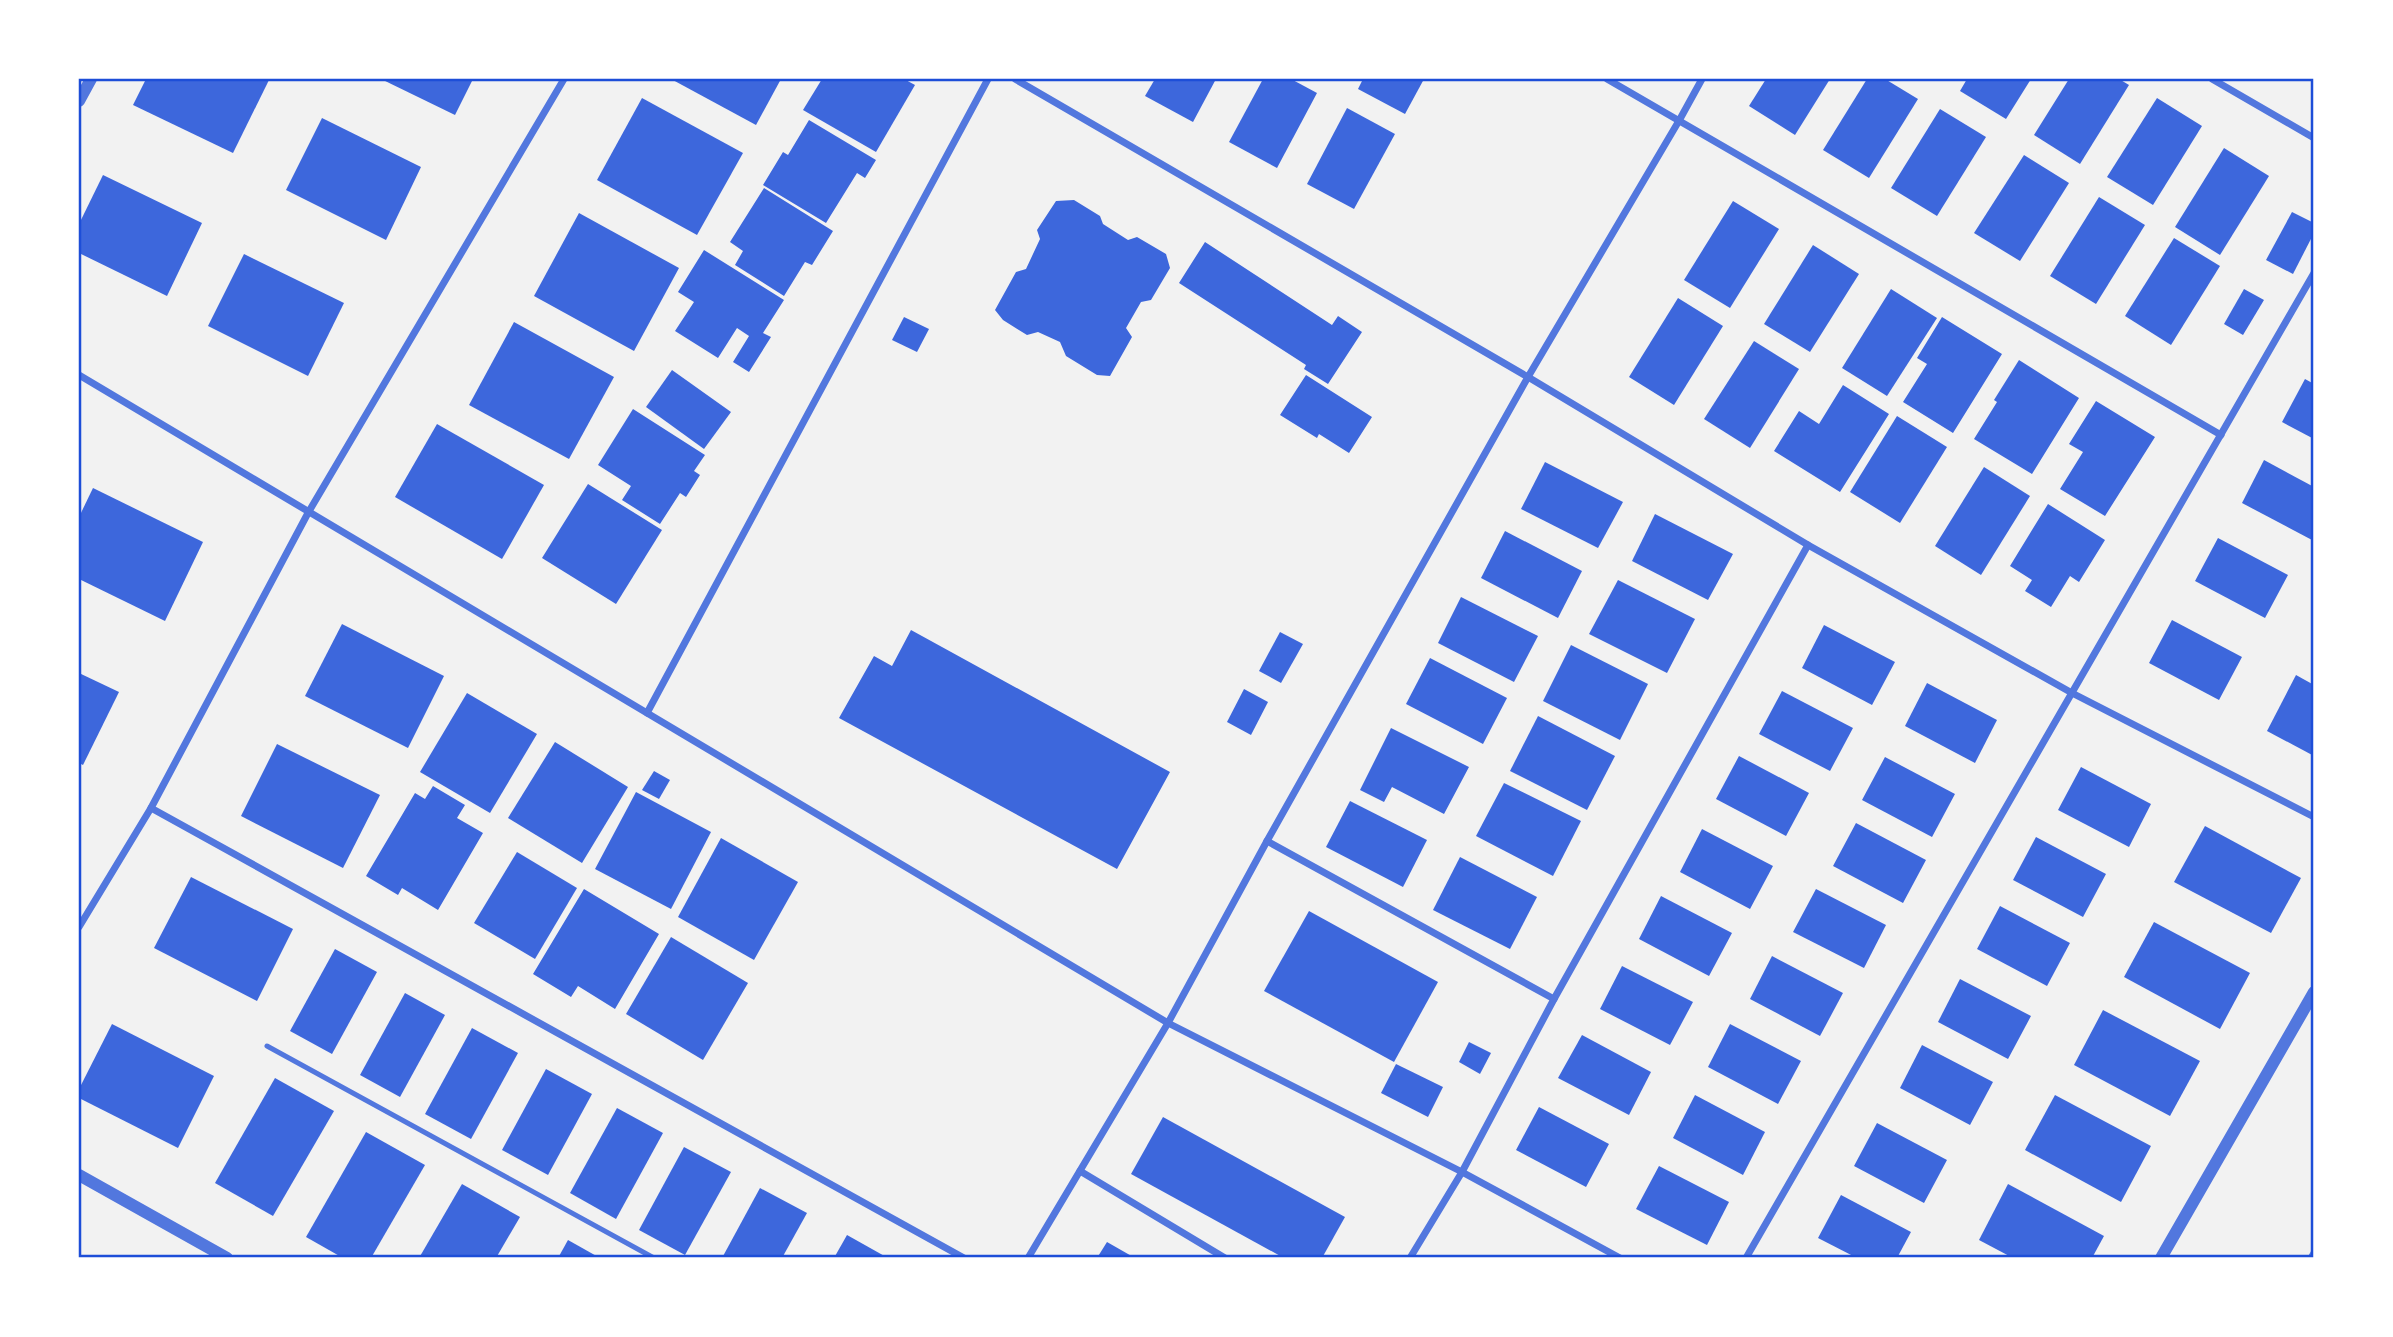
<svg xmlns="http://www.w3.org/2000/svg" width="2393" height="1337" viewBox="0 0 2393 1337" font-family="'Asap Condensed',sans-serif">
  <style>
    .building { fill: #3d67dc }
    .lines { fill: none; stroke-linecap: round; stroke-linejoin: round }
    .service { stroke: #5277de; stroke-width: 5 }
    .minor { stroke: #5277de; stroke-width: 7 }
    .tertiary { stroke: #5277de; stroke-width: 12 }
    .neatline { fill: none; stroke: #1d4ed8; stroke-width: 2.5 }
  </style>
  <rect width="100%" height="100%" fill="#f2f2f2"/>
  <g class="building">
    <polygon points="146,79 266,79 269,80 233,153 133,105"/>
    <polygon points="381,79 473,79 455,115"/>
    <polygon points="671,79 781,79 756,125"/>
    <polygon points="822,79 904,79 915,85 876,152 803,110"/>
    <polygon points="1155,79 1216,79 1193,122 1145,96"/>
    <polygon points="1263,79 1291,79 1317,93 1277,168 1229,142"/>
    <polygon points="1363,79 1424,79 1405,114 1358,89"/>
    <polygon points="1766,79 1830,79 1795,135 1749,106"/>
    <polygon points="1867,79 1885,79 1918,99 1869,178 1823,150"/>
    <polygon points="1967,79 2031,79 2006,119 1960,91"/>
    <polygon points="2069,79 2119,79 2129,85 2080,164 2034,135"/>
    <polygon points="642,98 743,153 697,235 597,180"/>
    <polygon points="2157,98 2202,126 2153,205 2107,177"/>
    <polygon points="1347,108 1395,134 1354,209 1307,184"/>
    <polygon points="1940,109 1986,137 1937,216 1891,188"/>
    <polygon points="322,118 421,167 386,240 286,190"/>
    <polygon points="809,120 876,160 865,178 857,173 826,223 763,185 783,152 788,155"/>
    <polygon points="2224,148 2269,176 2220,255 2175,227"/>
    <polygon points="2024,155 2069,183 2020,261 1974,233"/>
    <polygon points="103,175 202,223 167,296 79,253 79,224"/>
    <polygon points="764,188 833,231 812,265 805,262 784,296 735,265 743,251 730,242"/>
    <polygon points="2099,197 2145,225 2096,304 2050,276"/>
    <polygon points="1074,200 1100,216 1103,224 1128,240 1137,237 1166,254 1170,268 1151,300 1141,302 1126,328 1132,337 1110,376 1097,375 1066,356 1060,342 1038,332 1027,335 1003,320 995,310 1016,272 1026,269 1040,239 1037,230 1056,201"/>
    <polygon points="1733,201 1779,229 1730,308 1684,280"/>
    <polygon points="2292,212 2314,223 2314,233 2293,274 2266,260"/>
    <polygon points="579,213 679,268 634,351 534,296"/>
    <polygon points="2174,238 2220,266 2171,345 2125,316"/>
    <polygon points="1205,242 1332,325 1338,316 1362,332 1328,384 1304,369 1306,365 1179,283"/>
    <polygon points="1813,245 1859,274 1810,352 1764,324"/>
    <polygon points="704,250 784,300 763,333 771,337 749,372 733,362 749,336 737,328 718,358 675,331 694,302 678,292"/>
    <polygon points="244,254 344,303 308,376 208,326"/>
    <polygon points="1891,289 1937,318 1887,396 1842,368"/>
    <polygon points="2244,289 2264,300 2243,335 2224,324"/>
    <polygon points="1678,298 1723,326 1674,405 1629,377"/>
    <polygon points="904,317 929,329 917,352 892,340"/>
    <polygon points="1942,317 2002,354 1953,433 1903,402 1927,364 1917,358"/>
    <polygon points="514,322 614,377 569,459 469,405"/>
    <polygon points="1754,341 1799,369 1750,448 1704,419"/>
    <polygon points="2019,360 2079,398 2032,474 1974,439 1997,402 1994,400"/>
    <polygon points="672,370 731,412 704,449 646,407"/>
    <polygon points="1306,375 1372,417 1349,453 1319,434 1317,438 1280,415"/>
    <polygon points="2305,379 2314,384 2314,439 2282,422"/>
    <polygon points="1843,385 1889,414 1840,492 1774,451 1799,411 1819,424"/>
    <polygon points="2096,401 2155,437 2105,516 2060,489 2083,452 2069,444"/>
    <polygon points="633,409 705,455 694,471 700,475 686,497 680,493 660,524 622,500 631,486 598,465"/>
    <polygon points="1897,416 1947,447 1900,523 1850,492"/>
    <polygon points="437,424 544,485 502,559 395,497"/>
    <polygon points="2264,460 2314,487 2314,536 2312,540 2242,503"/>
    <polygon points="1545,462 1623,502 1598,548 1521,509"/>
    <polygon points="1984,467 2030,496 1981,575 1935,546"/>
    <polygon points="588,484 662,530 616,604 542,558"/>
    <polygon points="93,488 203,542 165,621 79,579 79,517"/>
    <polygon points="2048,504 2105,540 2079,582 2070,576 2051,607 2025,591 2032,580 2010,566"/>
    <polygon points="1655,514 1733,554 1708,600 1632,561"/>
    <polygon points="1505,531 1582,571 1558,618 1481,578"/>
    <polygon points="2218,538 2288,575 2265,618 2195,581"/>
    <polygon points="1618,580 1695,619 1667,673 1589,634"/>
    <polygon points="1461,597 1538,636 1514,682 1438,643"/>
    <polygon points="2172,620 2242,657 2219,700 2149,663"/>
    <polygon points="342,624 444,676 408,748 305,696"/>
    <polygon points="1824,625 1895,662 1872,705 1802,668"/>
    <polygon points="911,630 1170,772 1117,869 839,718 874,656 892,666"/>
    <polygon points="1280,632 1303,644 1281,683 1259,671"/>
    <polygon points="1571,645 1648,684 1620,740 1543,701"/>
    <polygon points="1430,658 1507,698 1483,744 1406,704"/>
    <polygon points="79,673 119,692 83,765 79,763"/>
    <polygon points="2296,675 2314,685 2314,756 2267,731"/>
    <polygon points="1927,683 1997,720 1975,763 1905,726"/>
    <polygon points="1244,689 1268,702 1251,735 1227,722"/>
    <polygon points="1782,691 1853,728 1830,771 1759,734"/>
    <polygon points="467,693 537,734 490,813 420,772"/>
    <polygon points="1538,716 1615,756 1587,810 1510,771"/>
    <polygon points="1391,728 1469,767 1444,814 1392,787 1384,802 1360,790"/>
    <polygon points="555,742 628,787 582,863 508,818"/>
    <polygon points="277,744 380,795 343,868 241,816"/>
    <polygon points="1739,756 1809,793 1786,836 1716,799"/>
    <polygon points="1885,757 1955,794 1932,837 1862,800"/>
    <polygon points="2081,767 2151,804 2129,847 2058,810"/>
    <polygon points="654,771 670,780 659,799 642,790"/>
    <polygon points="1504,783 1581,821 1553,876 1476,836"/>
    <polygon points="433,786 465,805 457,818 483,833 438,910 402,888 398,895 366,876 415,793 425,799"/>
    <polygon points="636,792 711,832 671,909 595,869"/>
    <polygon points="1350,801 1427,840 1403,887 1326,847"/>
    <polygon points="1856,823 1926,860 1903,903 1833,866"/>
    <polygon points="2205,826 2301,878 2271,933 2174,882"/>
    <polygon points="1702,829 1773,866 1750,909 1680,872"/>
    <polygon points="2036,837 2106,874 2083,917 2013,880"/>
    <polygon points="721,838 798,882 754,960 678,917"/>
    <polygon points="517,852 577,888 535,959 474,923"/>
    <polygon points="1460,857 1537,897 1510,949 1433,910"/>
    <polygon points="191,877 293,929 257,1001 154,948"/>
    <polygon points="584,889 659,934 615,1009 578,986 571,997 533,974"/>
    <polygon points="1816,889 1886,925 1864,968 1793,932"/>
    <polygon points="1661,896 1732,933 1709,976 1639,939"/>
    <polygon points="2000,906 2070,943 2047,986 1977,949"/>
    <polygon points="1309,911 1438,982 1394,1062 1264,991"/>
    <polygon points="2154,922 2250,973 2220,1029 2124,977"/>
    <polygon points="671,937 748,983 703,1060 626,1014"/>
    <polygon points="335,949 377,972 332,1054 290,1031"/>
    <polygon points="1772,956 1843,993 1820,1036 1750,999"/>
    <polygon points="1622,966 1693,1002 1670,1045 1600,1009"/>
    <polygon points="1960,979 2031,1016 2008,1059 1938,1022"/>
    <polygon points="405,993 445,1015 400,1097 360,1075"/>
    <polygon points="2103,1010 2200,1061 2170,1116 2074,1065"/>
    <polygon points="112,1024 214,1076 178,1148 79,1098 79,1089"/>
    <polygon points="1730,1024 1801,1061 1778,1104 1708,1067"/>
    <polygon points="472,1028 518,1053 471,1139 425,1114"/>
    <polygon points="1582,1035 1651,1072 1629,1115 1558,1078"/>
    <polygon points="1469,1042 1491,1053 1480,1074 1459,1062"/>
    <polygon points="1922,1045 1993,1082 1970,1125 1900,1088"/>
    <polygon points="1396,1064 1443,1087 1428,1117 1381,1093"/>
    <polygon points="546,1069 592,1094 548,1175 502,1150"/>
    <polygon points="275,1078 334,1111 273,1216 215,1183"/>
    <polygon points="1695,1095 1765,1132 1743,1175 1673,1138"/>
    <polygon points="2055,1095 2151,1146 2121,1202 2025,1150"/>
    <polygon points="1539,1107 1609,1144 1586,1187 1516,1150"/>
    <polygon points="617,1108 663,1133 616,1219 570,1193"/>
    <polygon points="1163,1117 1345,1217 1322,1258 1284,1258 1131,1174"/>
    <polygon points="1877,1123 1947,1160 1924,1203 1854,1166"/>
    <polygon points="366,1132 425,1165 371,1258 343,1258 306,1237"/>
    <polygon points="684,1147 731,1172 685,1255 639,1230"/>
    <polygon points="1659,1166 1729,1202 1707,1245 1636,1209"/>
    <polygon points="462,1184 520,1217 496,1258 419,1258"/>
    <polygon points="2008,1184 2104,1236 2092,1258 2013,1258 1979,1240"/>
    <polygon points="760,1188 807,1213 782,1258 722,1258"/>
    <polygon points="1841,1195 1911,1232 1897,1258 1857,1258 1818,1238"/>
    <polygon points="847,1235 888,1258 834,1258"/>
    <polygon points="568,1240 600,1258 558,1258"/>
    <polygon points="1107,1242 1135,1258 1097,1258"/>
  </g>
  <g class="lines">
    <g class="service">
      <polyline points="267,1046 654,1258"/>
      <polyline points="2310,1258 2314,1251"/>
    </g>
    <g class="minor">
      <polyline points="1015,79 1528,377 1808,545 2072,693 2314,817"/>
      <polyline points="1607,79 2221,435"/>
      <polyline points="2212,79 2314,138"/>
      <polyline points="79,375 1168,1023 1462,1172 1620,1258"/>
      <polyline points="647,713 988,79"/>
      <polyline points="151,808 964,1258"/>
      <polyline points="1267,841 1554,999"/>
      <polyline points="79,927 151,808 308,513 564,79"/>
      <polyline points="1080,1171 1225,1258"/>
      <polyline points="1028,1258 1168,1023 1267,841 1528,377 1680,119 1702,79"/>
      <polyline points="1410,1258 1462,1172 1554,999 1808,545"/>
      <polyline points="1746,1258 2314,273"/>
    </g>
    <g class="tertiary">
      <polyline points="79,101 91,79"/>
      <polyline points="79,1175 227,1258"/>
      <polyline points="2161,1258 2314,992"/>
    </g>
  </g>
  <rect width="2393" height="1337" fill="none" stroke="#ffffff" stroke-width="161"/>
  <rect x="80" y="80" width="2232" height="1176" class="neatline"/>
</svg>
